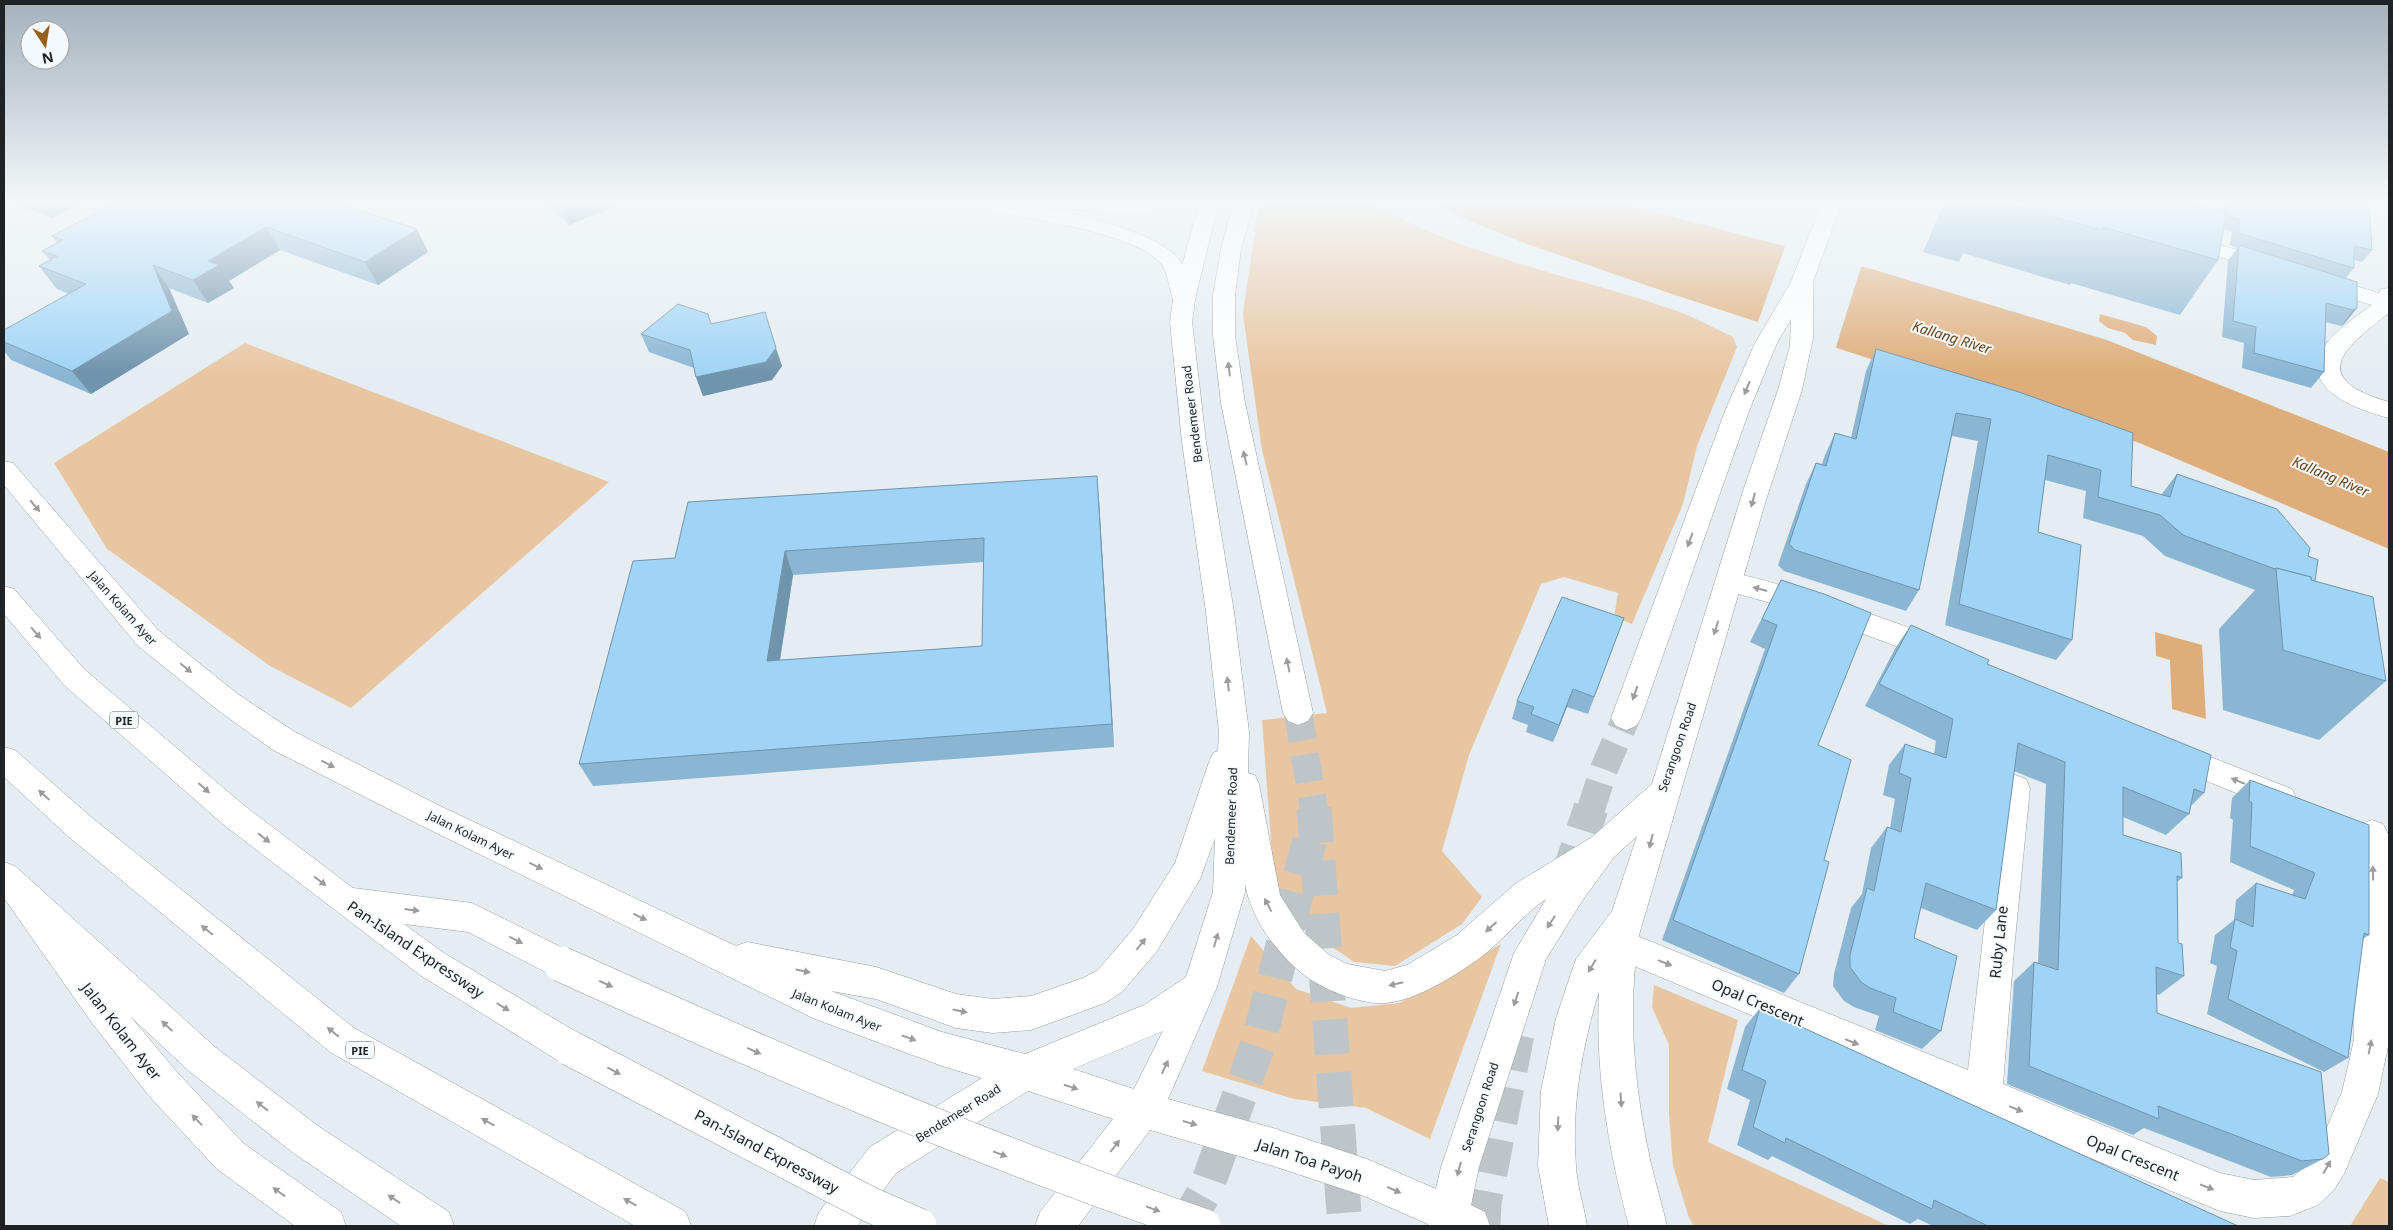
<svg xmlns="http://www.w3.org/2000/svg" width="2393" height="1230" viewBox="0 0 2393 1230" font-family="'Noto Sans',sans-serif">
  <style>
    .green { fill: #e9c6a2 }
    .water { fill: #dfad79 }
    .pier { fill: #e5edf2 }
    .lines { fill: none; stroke-linecap: round; stroke-linejoin: round }
    .primary-tunnel-far1 { stroke: #bec5c9; stroke-width: 28; stroke-dasharray: 28 14; stroke-linecap: butt }
    .primary-tunnel { stroke: #bec5c9; stroke-width: 35; stroke-dasharray: 35 18; stroke-linecap: butt }
    .minor-casing { stroke: #989fa4; stroke-width: 1 }
    .secondary-casing { stroke: #989fa4; stroke-width: 1 }
    .primary-casing { stroke: #989fa4; stroke-width: 1 }
    .motorway-casing { stroke: #989fa4; stroke-width: 1 }
    .minor { fill: #fff; fill-rule: evenodd }
    .secondary { fill: #fff; fill-rule: evenodd }
    .primary { fill: #fff; fill-rule: evenodd }
    .motorway { fill: #fff; fill-rule: evenodd }
    .motorway-bridge-casing { stroke: #989fa4; stroke-width: 36; stroke-linecap: butt }
    .motorway-bridge { stroke: #fff; stroke-width: 35 }
    .wall { fill: #8ab6d4; fill-rule: evenodd }
    .shaded-wall { fill: #7094ac }
    .building { fill: #a0d4f6; stroke: #7094ac; fill-rule: evenodd }
    .oneway { fill: #9b9c9d }
    .labels { text-anchor: middle; dominant-baseline: central; stroke-width: 4; stroke-linejoin: round; paint-order: stroke }
    .shield { fill: #f4fafe; stroke: #606466; stroke-width: 1 }
    .shield-label { font-size: 11px; font-weight: bold; fill: #202325 }
    .street-label { font-size: 12px; fill: #202325; stroke: #f4fafe }
    .water-label { font-size: 14px; font-style: italic; fill: #65431b; stroke: #f4fafe }
    .near-street-label { font-size: 15px; fill: #202325; stroke: #f4fafe }
  </style>
  <rect width="100%" height="100%" fill="#e5edf2"/>
  <g class="green">
    <path d="M1259,202H1370C1465,258 1575,275 1677,311C1696,318 1714,328 1733,337L1737,347L1697,446L1683,504L1632,624L1614,617L1618,593L1564,577L1541,584L1469,755L1442,851L1482,897L1462,924L1395,966L1354,962L1292,919L1274,881L1262,720L1327,713L1262,450L1243,314Z"/>
    <polygon points="245,343 609,482 351,708 270,666 107,549 54,463"/>
    <polygon points="1251,936 1296,989 1351,1008 1399,1003 1501,944 1430,1139 1366,1108 1294,1099 1202,1071"/>
    <polygon points="1654,985 1738,1020 1708,1142 1889,1226 1694,1226 1689,1218 1673,1166 1669,1115 1669,1045 1652,1007"/>
    <polygon points="2380,1178 2389,1182 2389,1226 2350,1226"/>
  </g>
  <g class="water">
    <polygon points="1429,202 1617,202 1875,270 2107,340 2389,452 2389,549 2137,442 1978,394 1672,294 1530,245 1474,223"/>
    <polygon points="2100,314 2146,327 2157,336 2156,345 2133,340 2125,333 2108,328 2099,321"/>
    <polygon points="2155,632 2202,645 2206,719 2172,709 2170,660 2156,656"/>
  </g>
  <polygon class="pier" points="1786,244 1862,264 1835,350 1757,324"/>
  <g class="lines">
    <g class="primary-tunnel-far1">
      <polyline points="1298,713 1314,809"/>
      <polyline points="1591,809 1604,769 1626,718"/>
    </g>
    <g class="primary-tunnel">
      <polyline points="1314,808 1345,1226"/>
      <polyline points="1567,881 1591,808"/>
      <polyline points="1185,1226 1206,1189 1258,1044 1310,839"/>
      <polyline points="1483,1226 1484,1203 1517,1034"/>
    </g>
    <g class="minor-casing">
      <g id="minor">
        <polygon points="2335,202 2370,202 2389,206 2389,218 2338,206"/>
        <polygon points="2185,235 2276,261 2280,265 2276,269 2269,271 2178,245 2175,241 2178,237"/>
        <path d="M2322,276L2379,293L2381,289L2389,288V313C2342,349 2308,378 2389,402V418C2353,409 2291,385 2330,339C2342,326 2358,315 2372,305L2314,287L2311,282L2314,277Z"/>
        <path d="M1730,572C1804,589 1876,615 1947,642L1951,650L1947,658L1937,661L1800,611L1720,589L1717,582L1720,575Z"/>
        <polygon points="2175,743 2292,789 2296,798 2292,807 2281,811 2164,764 2160,755 2164,746"/>
        <polygon points="2015,775 2026,779 2030,788 2014,949 2003,1084 2220,1173 2254,1180 2293,1177 2308,1164 2318,1148 2342,1092 2354,1040 2356,834 2361,824 2372,820 2383,824 2388,834 2389,1042 2378,1094 2344,1174 2334,1190 2318,1205 2290,1216 2254,1218 2220,1211 1971,1109 1970,1107 1608,955 1603,944 1608,933 1620,929 1968,1070 2000,788 2004,779"/>
      </g>
    </g>
    <g class="secondary-casing">
      <g id="secondary">
        <path d="M965,202C978,201 994,200 1007,202C1046,206 1153,228 1178,258C1188,269 1190,286 1195,300L1192,305L1184,307L1176,305C1168,293 1170,276 1162,265C1136,230 1011,217 968,206Z"/>
        <polygon points="1053,202 1187,202 1184,206 1177,208 1133,214 1063,208 1056,206"/>
      </g>
    </g>
    <g class="primary-casing">
      <g id="primary">
        <path d="M1202,202H1222L1213,225L1195,300L1192,322L1206,442L1234,612L1249,732L1248,773L1255,775L1259,784L1280,895L1304,933L1328,954L1347,964L1385,971L1407,965L1457,935L1515,884L1592,837L1652,784L1743,491L1778,390L1790,346L1791,319L1777,343L1749,411L1641,718L1636,726L1626,730L1616,726L1611,718L1725,411L1755,343L1791,282L1822,202H1842L1813,282V338L1802,390L1765,503L1639,935C1627,1009 1634,1086 1650,1159C1655,1182 1662,1204 1667,1226H1629C1608,1149 1595,1071 1599,991C1582,1046 1571,1109 1576,1166C1577,1186 1584,1206 1587,1226H1549L1538,1166L1541,1091L1556,1018L1576,959L1612,911L1637,836L1614,857L1582,901L1546,959L1479,1167L1471,1205L1485,1212L1490,1226H1428V1224L1364,1196L1273,1166L1150,1130L1078,1226H1035L1040,1212L1113,1119L1028,1091L896,1173L857,1226H814L819,1212L870,1147L982,1078L942,1066L815,1019L414,822L273,750L219,711L138,646L4,485V461L13,463L158,630L239,695L295,732L436,804L736,946L747,942L876,967L956,994L993,999L1031,996L1083,978L1098,970L1133,929L1175,863L1209,762L1213,753L1218,751L1219,732L1206,612L1182,442L1170,322L1173,300L1193,225ZM1215,838L1213,892L1186,977L1144,1005L1025,1054L942,1032L831,991L876,999L956,1028L993,1033L1031,1030L1105,1003L1122,992L1157,951L1200,879ZM1245,884C1251,917 1273,948 1298,970C1316,987 1360,1005 1385,1003C1416,1001 1456,975 1481,957C1504,940 1522,915 1546,899L1514,953L1441,1167L1436,1189L1367,1159L1273,1128L1168,1099L1217,987L1245,892ZM1163,1031L1134,1089L1073,1069Z"/>
        <polygon points="1234,202 1254,202 1241,249 1235,295 1235,335 1245,403 1313,713 1308,721 1298,725 1288,721 1283,713 1221,403 1213,335 1213,295 1221,249"/>
        <polygon points="1705,202 1769,202 1766,206 1759,208 1715,208 1708,206"/>
        <polygon points="4,862 15,866 215,1047 318,1126 449,1212 454,1226 401,1226 292,1152 189,1071 130,1016 176,1071 243,1143 341,1212 346,1226 295,1226 217,1169 150,1097 92,1023 4,898"/>
      </g>
    </g>
    <g class="motorway-casing">
      <g id="motorway">
        <polygon points="4,586 14,589 85,670 246,807 353,888 472,903 573,953 578,964 573,975 561,980 468,932 404,924 444,953 583,1036 588,1048 583,1060 570,1065 557,1060 420,975 224,825 65,686 4,614"/>
        <polygon points="4,747 15,750 91,817 354,1028 686,1212 691,1226 635,1226 330,1052 69,837 4,777"/>
      </g>
    </g>
    <use href="#minor" class="minor"/>
    <use href="#secondary" class="secondary"/>
    <use href="#primary" class="primary"/>
    <use href="#motorway" class="motorway"/>
    <g class="motorway-bridge-casing">
      <g id="motorway-bridge">
        <path d="M561,964C772,1060 984,1151 1203,1226"/>
        <polyline points="570,1048 871,1205 919,1226"/>
      </g>
    </g>
    <use href="#motorway-bridge" class="motorway-bridge"/>
  </g>
  <g class="wall">
    <polygon points="7,202 84,202 52,218"/>
    <polygon points="116,202 428,252 378,285 280,250 229,281 234,288 208,303 169,288 189,334 91,394 11,360 4,351 4,330 69,294 57,289 39,266 50,260 42,251 57,243 52,236"/>
    <polygon points="543,202 626,202 569,225"/>
    <polygon points="1944,202 2181,202 2220,212 2221,202 2365,202 2372,250 2362,262 2354,260 2354,268 2345,279 2357,308 2344,324 2341,326 2325,322 2324,372 2311,388 2242,368 2244,343 2222,337 2228,261 2237,248 2230,245 2232,231 2223,229 2218,260 2180,315 2071,283 2070,285 1963,253 1959,262 1923,252"/>
    <polygon points="712,324 782,366 772,380 703,396 696,377 694,368 649,352 641,334"/>
    <polygon points="1876,349 2131,486 2161,495 2177,474 2308,556 2315,581 2386,681 2319,740 2223,710 2219,629 2255,590 2165,556 2143,536 2083,518 2086,491 2045,480 2038,532 2072,640 2056,660 1945,625 1978,441 1952,436 1919,590 1906,611 1784,571 1778,565 1806,484 1816,463 1822,464 1825,455 1835,433 1851,438 1866,371"/>
    <path d="M1099,501L1114,747L593,786L579,764L675,558ZM984,562L982,646L780,660L793,575Z"/>
    <polygon points="1781,580 1818,745 1824,860 1799,974 1784,993 1662,940 1765,649 1750,642"/>
    <polygon points="1624,618 1588,714 1567,707 1553,742 1526,732 1528,725 1512,719 1517,701"/>
    <polygon points="1911,625 1987,664 2204,793 2191,806 2189,814 2166,835 2123,817 2123,835 2182,878 2177,882 2178,943 2184,976 2159,995 2157,994 2157,1013 2323,1159 2292,1175 2271,1177 2144,1128 2133,1135 2007,1084 2014,981 2034,962 2038,963 2046,784 2014,771 1996,910 1977,930 1921,908 1914,938 1941,1031 1922,1049 1875,1030 1879,1016 1854,1007 1844,1001 1833,986 1834,974 1851,908 1862,894 1871,848 1887,827 1890,828 1895,799 1883,795 1889,765 1905,744 1934,754 1936,741 1865,706 1896,647"/>
    <polygon points="2250,780 2369,935 2363,939 2348,1058 2324,1072 2207,1014 2217,966 2210,963 2215,935 2234,920 2236,900 2256,883 2292,895 2294,890 2230,862 2233,820 2230,818 2232,798"/>
    <polygon points="1760,1008 2238,1226 1933,1226 1918,1219 1910,1224 1772,1156 1768,1160 1737,1145 1750,1100 1727,1089 1745,1027"/>
  </g>
  <g class="shaded-wall">
    <polygon points="39,202 84,202 52,218"/>
    <polygon points="560,202 626,202 569,225"/>
    <polygon points="266,227 280,250 229,281 234,288 208,303 193,280 208,261"/>
    <polygon points="417,229 428,252 378,285 365,262"/>
    <polygon points="153,265 169,288 189,334 91,394 72,371"/>
    <polygon points="2357,308 2344,324 2341,326 2353,310"/>
    <polygon points="776,348 782,366 772,380 703,396 696,377"/>
    <polygon points="1097,476 1099,501 1114,747 1112,724"/>
    <polygon points="785,551 793,575 776,685 767,661"/>
    <polygon points="1573,689 1567,707 1553,742 1559,725"/>
  </g>
  <g class="building">
    <polygon points="116,202 334,202 417,229 365,262 266,227 208,261 219,265 193,280 153,265 172,311 72,371 4,342 4,330 86,284 39,266 57,256 42,251 63,240 52,236"/>
    <polygon points="1965,202 1989,202 1987,207"/>
    <polygon points="2002,202 2181,202 2226,213 2218,260 2103,227 2102,230"/>
    <polygon points="2228,202 2365,202 2366,205 2369,205 2372,250 2354,246 2354,268 2238,233 2240,219 2227,216"/>
    <polygon points="2239,245 2357,282 2357,308 2353,310 2326,303 2324,372 2254,353 2256,327 2233,321"/>
    <polygon points="678,304 708,314 711,324 765,312 776,348 766,362 696,377 690,350 641,334"/>
    <polygon points="1876,349 2019,392 2133,433 2131,486 2170,497 2177,474 2277,509 2310,548 2308,556 2318,560 2315,581 2311,580 2311,577 2276,568 2275,569 2183,535 2160,515 2098,497 2101,470 2048,455 2038,532 2081,545 2072,640 1959,604 1991,419 1956,413 1919,590 1795,550 1789,544 1816,463 1826,466 1835,433 1856,439"/>
    <path d="M1097,476L1112,724L579,764L633,561L675,558L688,502ZM984,538L982,646L767,661L785,551Z"/>
    <polygon points="2276,568 2311,577 2311,580 2373,597 2386,681 2283,650"/>
    <polygon points="1781,580 1824,594 1871,613 1818,745 1851,760 1824,860 1829,862 1799,974 1673,920 1777,625 1762,619"/>
    <polygon points="1562,597 1624,618 1594,697 1573,689 1559,725 1531,714 1534,707 1517,701"/>
    <polygon points="1911,625 1989,660 1987,664 2211,755 2204,793 2194,789 2189,814 2123,787 2123,835 2181,853 2182,878 2177,876 2178,943 2182,944 2184,976 2156,967 2157,1013 2321,1072 2329,1154 2323,1159 2302,1161 2158,1106 2159,1119 2029,1066 2034,962 2058,970 2065,762 2018,743 1996,910 1926,883 1914,938 1957,956 1941,1031 1893,1012 1896,998 1870,988 1861,982 1850,967 1850,955 1867,888 1874,891 1887,827 1901,832 1911,778 1899,773 1905,744 1946,758 1953,719 1879,684"/>
    <polygon points="2250,780 2369,825 2369,935 2364,933 2348,1058 2228,999 2237,951 2230,947 2235,919 2253,927 2256,883 2305,899 2315,873 2250,846 2252,803 2249,801"/>
    <polygon points="1760,1008 2238,1226 1988,1226 1934,1200 1932,1209 1786,1138 1785,1143 1753,1127 1766,1081 1742,1070"/>
  </g>
  <defs><path id="oneway-solid" d="M-6-.8H1V-3.2L6.5 0L1 3.2V.8H-6Z" transform="scale(1.25)"/></defs>
  <g class="oneway">
    <use href="#oneway-solid" transform="translate(1229 369) rotate(-97)"/>
    <use href="#oneway-solid" transform="translate(1747 388) rotate(113)"/>
    <use href="#oneway-solid" transform="translate(1245 458) rotate(-103)"/>
    <use href="#oneway-solid" transform="translate(1753 500) rotate(105)"/>
    <use href="#oneway-solid" transform="translate(35 506) rotate(50)"/>
    <use href="#oneway-solid" transform="translate(1690 540) rotate(110)"/>
    <use href="#oneway-solid" transform="translate(1760 589) rotate(-165)"/>
    <use href="#oneway-solid" transform="translate(1716 628) rotate(107)"/>
    <use href="#oneway-solid" transform="translate(36 633) rotate(49)"/>
    <use href="#oneway-solid" transform="translate(1288 665) rotate(-102)"/>
    <use href="#oneway-solid" transform="translate(186 668) rotate(39)"/>
    <use href="#oneway-solid" transform="translate(1228 684) rotate(-97)"/>
    <use href="#oneway-solid" transform="translate(1635 693) rotate(110)"/>
    <use href="#oneway-solid" transform="translate(328 764) rotate(27)"/>
    <use href="#oneway-solid" transform="translate(2238 781) rotate(-158)"/>
    <use href="#oneway-solid" transform="translate(204 788) rotate(42)"/>
    <use href="#oneway-solid" transform="translate(44 795) rotate(-138)"/>
    <use href="#oneway-solid" transform="translate(264 838) rotate(38)"/>
    <use href="#oneway-solid" transform="translate(1651 841) rotate(104)"/>
    <use href="#oneway-solid" transform="translate(536 866) rotate(26)"/>
    <use href="#oneway-solid" transform="translate(2373 873) rotate(-91)"/>
    <use href="#oneway-solid" transform="translate(320 881) rotate(37)"/>
    <use href="#oneway-solid" transform="translate(1268 905) rotate(-118)"/>
    <use href="#oneway-solid" transform="translate(412 910) rotate(7)"/>
    <use href="#oneway-solid" transform="translate(640 917) rotate(26)"/>
    <use href="#oneway-solid" transform="translate(1551 922) rotate(123)"/>
    <use href="#oneway-solid" transform="translate(1491 927) rotate(138)"/>
    <use href="#oneway-solid" transform="translate(207 930) rotate(-141)"/>
    <use href="#oneway-solid" transform="translate(516 940) rotate(27)"/>
    <use href="#oneway-solid" transform="translate(1216 940) rotate(-74)"/>
    <use href="#oneway-solid" transform="translate(1141 944) rotate(-51)"/>
    <use href="#oneway-solid" transform="translate(1665 963) rotate(22)"/>
    <use href="#oneway-solid" transform="translate(1592 966) rotate(121)"/>
    <use href="#oneway-solid" transform="translate(803 971) rotate(12)"/>
    <use href="#oneway-solid" transform="translate(606 984) rotate(24)"/>
    <use href="#oneway-solid" transform="translate(1396 984) rotate(167)"/>
    <use href="#oneway-solid" transform="translate(1516 999) rotate(109)"/>
    <use href="#oneway-solid" transform="translate(503 1007) rotate(32)"/>
    <use href="#oneway-solid" transform="translate(960 1011) rotate(11)"/>
    <use href="#oneway-solid" transform="translate(167 1026) rotate(-137)"/>
    <use href="#oneway-solid" transform="translate(333 1032) rotate(-141)"/>
    <use href="#oneway-solid" transform="translate(909 1038) rotate(19)"/>
    <use href="#oneway-solid" transform="translate(1852 1042) rotate(22)"/>
    <use href="#oneway-solid" transform="translate(2370 1047) rotate(-79)"/>
    <use href="#oneway-solid" transform="translate(754 1051) rotate(24)"/>
    <use href="#oneway-solid" transform="translate(1165 1067) rotate(-65)"/>
    <use href="#oneway-solid" transform="translate(614 1071) rotate(28)"/>
    <use href="#oneway-solid" transform="translate(1071 1087) rotate(18)"/>
    <use href="#oneway-solid" transform="translate(1621 1100) rotate(86)"/>
    <use href="#oneway-solid" transform="translate(262 1106) rotate(-142)"/>
    <use href="#oneway-solid" transform="translate(2016 1109) rotate(22)"/>
    <use href="#oneway-solid" transform="translate(197 1120) rotate(-134)"/>
    <use href="#oneway-solid" transform="translate(488 1122) rotate(-151)"/>
    <use href="#oneway-solid" transform="translate(1190 1123) rotate(16)"/>
    <use href="#oneway-solid" transform="translate(1558 1124) rotate(92)"/>
    <use href="#oneway-solid" transform="translate(1115 1146) rotate(-52)"/>
    <use href="#oneway-solid" transform="translate(1000 1154) rotate(20)"/>
    <use href="#oneway-solid" transform="translate(2327 1167) rotate(-60)"/>
    <use href="#oneway-solid" transform="translate(1459 1169) rotate(105)"/>
    <use href="#oneway-solid" transform="translate(2207 1187) rotate(21)"/>
    <use href="#oneway-solid" transform="translate(1394 1190) rotate(24)"/>
    <use href="#oneway-solid" transform="translate(279 1192) rotate(-144)"/>
    <use href="#oneway-solid" transform="translate(394 1199) rotate(-146)"/>
    <use href="#oneway-solid" transform="translate(630 1202) rotate(-151)"/>
    <use href="#oneway-solid" transform="translate(1153 1209) rotate(20)"/>
  </g>
  <linearGradient id="sky" x2="0" y2="1"><stop stop-color="#a4b1bc"/><stop offset="0.54" stop-color="#f3f7f9"/><stop offset="1" stop-color="#f3f7f9" stop-opacity="0"/></linearGradient>
  <rect width="2393" height="374" fill="url(#sky)"/>
  <g class="labels">
    <g class="shield">
      <rect x="110" y="711.5" width="28" height="17" rx="4"/>
      <rect x="346" y="1041.5" width="28" height="17" rx="4"/>
    </g>
    <g class="shield-label">
      <text x="124" y="720">PIE</text>
      <text x="360" y="1050">PIE</text>
    </g>
    <g class="street-label">
      <text transform="translate(1192 414) rotate(-97)">Bendemeer Road</text>
      <text transform="translate(123 608) rotate(48)">Jalan Kolam Ayer</text>
      <text transform="translate(1677 747) rotate(-71)">Serangoon Road</text>
      <text transform="translate(1231 816) rotate(-88)">Bendemeer Road</text>
      <text transform="translate(471 835) rotate(26)">Jalan Kolam Ayer</text>
      <text transform="translate(837 1010) rotate(22)">Jalan Kolam Ayer</text>
      <text transform="translate(1480 1107) rotate(-72)">Serangoon Road</text>
      <text transform="translate(958 1113) rotate(-32)">Bendemeer Road</text>
    </g>
    <g class="water-label">
      <text transform="translate(1952 337) rotate(17)">Kallang River</text>
      <text transform="translate(2331 476) rotate(23)">Kallang River</text>
    </g>
    <g class="near-street-label">
      <text transform="translate(1998 942) rotate(-84)">Ruby Lane</text>
      <text transform="translate(416 949) rotate(34)">Pan-Island Expressway</text>
      <text transform="translate(1758 1002) rotate(23)">Opal Crescent</text>
      <text transform="translate(122 1031) rotate(52)">Jalan Kolam Ayer</text>
      <text transform="translate(767 1151) rotate(28)">Pan-Island Expressway</text>
      <text transform="translate(2133 1157) rotate(22)">Opal Crescent</text>
      <text transform="translate(1310 1160) rotate(18)">Jalan Toa Payoh</text>
    </g>
  </g>
  <rect width="2393" height="1230" fill="none" stroke="#202325" stroke-width="10"/>
  <g transform="translate(45 45) rotate(168)"><circle r="24" fill="#f4fafe" stroke="#9fa4a7"/>
  <path d="M0-4L9 19L0 12L-9 19Z" fill="#976019"/>
  <text y="-8" font-size="14" font-weight="bold" text-anchor="middle" fill="#202325">N</text>
  </g>
</svg>
